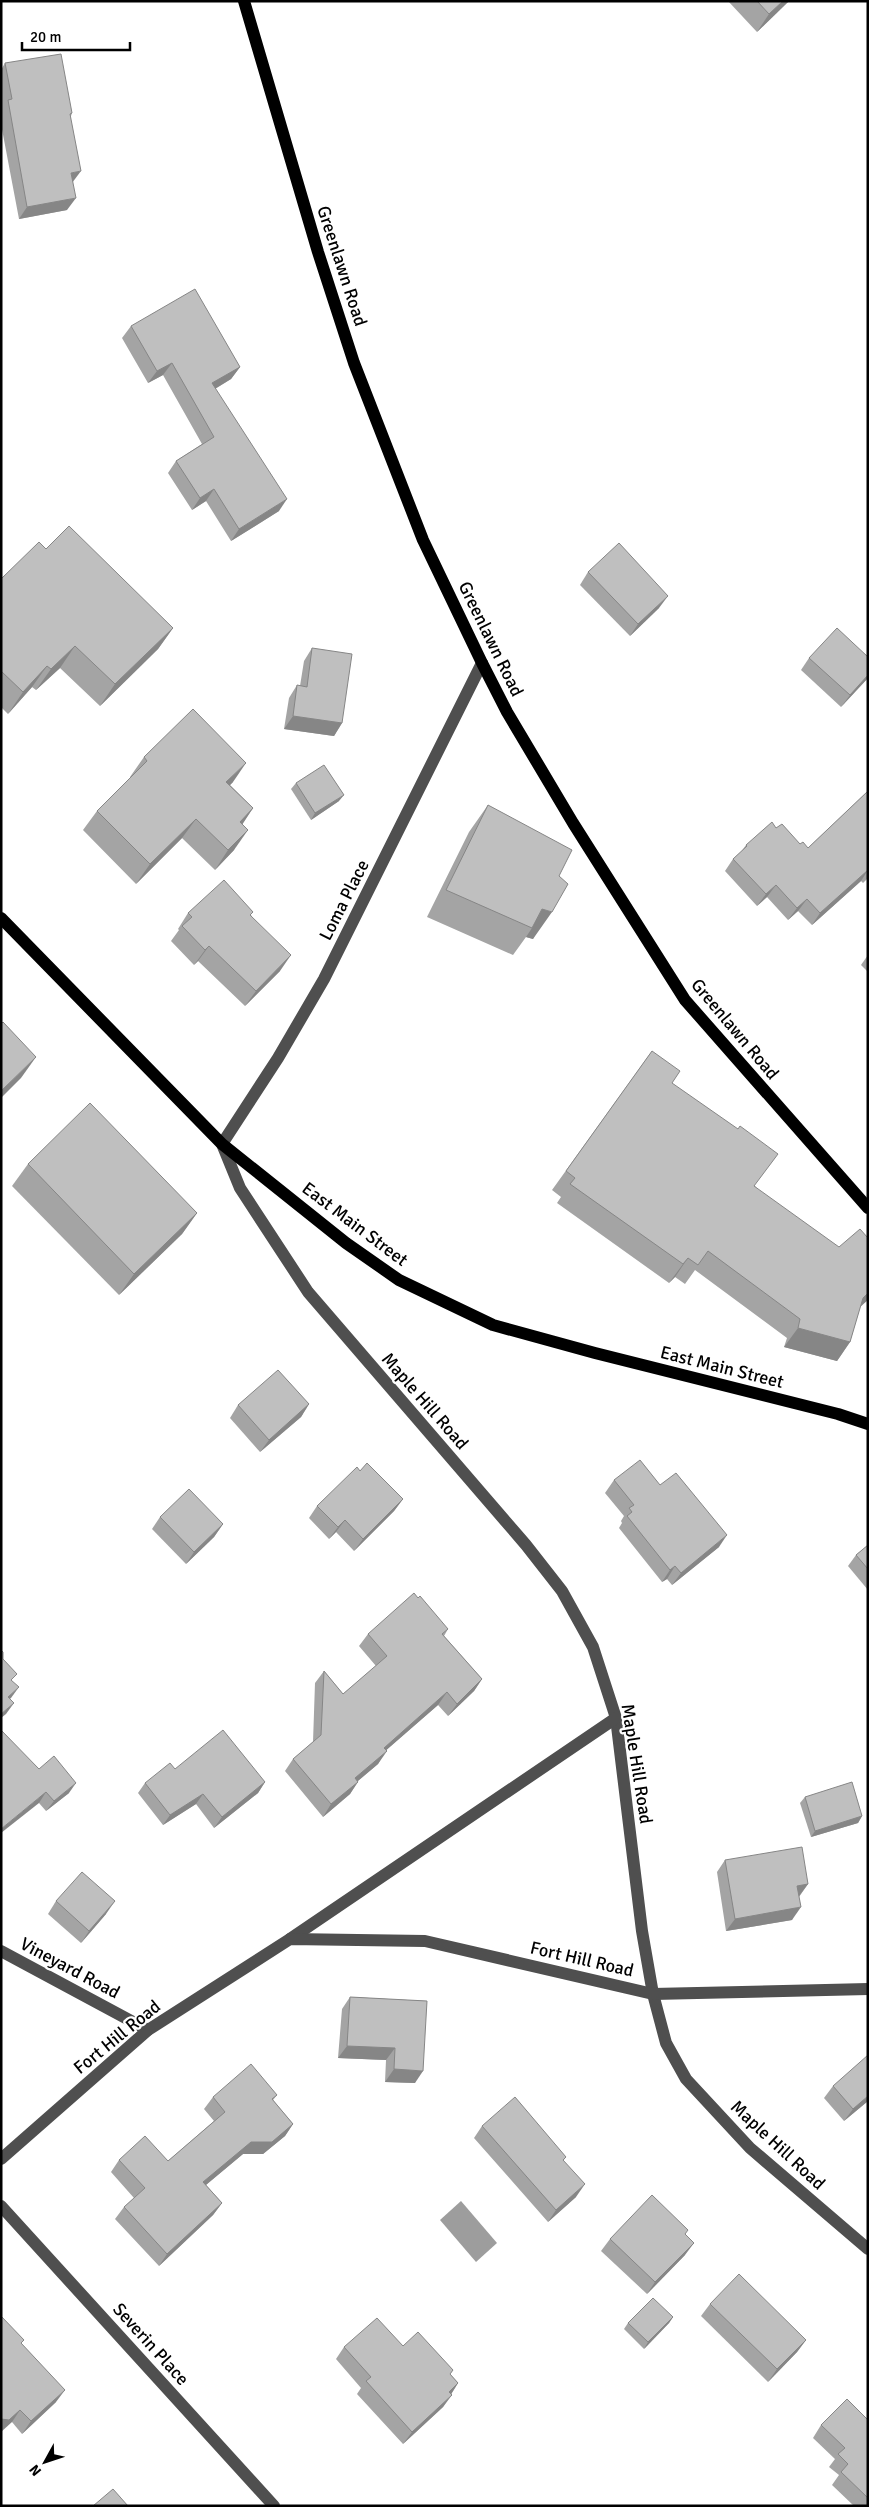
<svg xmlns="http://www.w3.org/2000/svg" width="869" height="2507" viewBox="0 0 869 2507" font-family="Signika,sans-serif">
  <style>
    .water { fill: #9d9d9d }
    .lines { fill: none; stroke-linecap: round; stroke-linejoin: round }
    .minor { stroke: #4f4f4f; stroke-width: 12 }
    .major { stroke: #000; stroke-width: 12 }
    .wall { fill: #a4a4a4 }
    .shaded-wall { fill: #868686 }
    .building { fill: #bfbfbf; stroke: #868686 }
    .labels { text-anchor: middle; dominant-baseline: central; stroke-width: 4.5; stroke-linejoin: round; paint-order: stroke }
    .street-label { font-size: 18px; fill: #000; stroke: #fff }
  </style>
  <rect width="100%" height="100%" fill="#fff"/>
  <polygon class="water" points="461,2201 497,2243 476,2262 440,2220"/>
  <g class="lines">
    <g class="minor">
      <polyline points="482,663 324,979 278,1058 222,1144 240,1188 308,1292 526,1545 562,1591 593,1647 616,1718 642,1931 653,1994 666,2043 686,2079 750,2148 868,2249"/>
      <polyline points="290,1939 616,1718"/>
      <polyline points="1,1951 148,2030"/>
      <polyline points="1,2159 148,2030 290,1939 425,1941 653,1994 868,1989"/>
      <polyline points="1,2206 274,2506"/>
    </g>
    <g class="major">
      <polyline points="244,1 318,252 354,363 423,540 482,663 507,712 573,823 685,1000 868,1208"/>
      <polyline points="1,918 222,1144 346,1243 399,1280 493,1325 595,1353 838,1414 868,1424"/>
    </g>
  </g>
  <g class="wall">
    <polygon points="728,1 789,1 757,32"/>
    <polygon points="5,63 72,113 71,116 67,210 19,219 1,124 1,109 2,107 1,101 1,70"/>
    <polygon points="131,326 240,367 231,379 215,389 279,511 231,541 206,501 192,510 168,473 176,461 202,444 163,375 148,383 122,338"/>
    <polygon points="46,549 173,628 158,649 100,706 60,668 36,690 32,687 8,714 1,707 1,579"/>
    <polygon points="588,572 659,608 630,636 580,585"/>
    <polygon points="312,648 342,723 334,736 284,729 289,698 297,685 300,686 304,661"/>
    <polygon points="809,658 868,678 841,707 801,670"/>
    <polygon points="144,757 233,782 230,785 253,808 242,824 234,850 215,870 182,838 136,884 83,830 97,811 130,778 130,777"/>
    <polygon points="296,783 339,801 311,820 291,789"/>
    <polygon points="868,791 868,878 863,883 861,881 812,925 798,911 788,920 767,897 757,906 725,871 733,859 741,852 746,845 776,828 800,844 808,848"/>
    <polygon points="488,805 559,876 533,939 526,937 513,955 427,917 469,832"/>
    <polygon points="188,913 251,915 280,971 245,1006 198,961 194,965 171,941 179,930 178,929"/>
    <polygon points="868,955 868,972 861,965"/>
    <polygon points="652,1051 672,1083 755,1186 860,1307 850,1342 837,1361 784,1347 787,1338 695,1270 685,1284 675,1277 669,1283 557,1203 561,1197 552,1190"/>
    <polygon points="28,1164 197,1213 182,1234 119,1295 12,1186"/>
    <polygon points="309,1404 301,1417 260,1452 230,1418 238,1405"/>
    <polygon points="360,1471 403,1499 394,1511 354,1551 336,1532 329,1539 309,1518 317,1506"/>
    <polygon points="614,1480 660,1485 719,1547 672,1585 667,1579 662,1582 619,1528 622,1523 621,1521 624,1516 605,1493"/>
    <polygon points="160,1517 223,1524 214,1537 186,1564 152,1529"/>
    <polygon points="868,1545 868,1590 848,1566 856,1555"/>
    <polygon points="448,1629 444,1636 482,1679 474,1691 448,1716 438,1705 386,1750 378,1764 358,1781 350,1794 323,1817 285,1771 293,1759 313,1742 315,1683 324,1671 343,1694 376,1666 359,1646 368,1634"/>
    <polygon points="39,1769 69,1793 46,1811 39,1803"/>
    <polygon points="175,1769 265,1782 258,1793 214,1828 196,1804 163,1825 138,1793 145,1783"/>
    <polygon points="805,1797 862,1816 858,1823 811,1837 800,1803"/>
    <polygon points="725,1860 808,1884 799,1897 792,1920 726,1931 717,1872"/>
    <polygon points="56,1901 106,1914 81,1943 48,1914"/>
    <polygon points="350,1997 427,2001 415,2083 385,2082 386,2060 338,2058 342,2009"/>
    <polygon points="833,2086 868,2101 844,2121 824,2098"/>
    <polygon points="277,2095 273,2100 293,2124 285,2136 263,2154 243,2154 206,2185 222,2203 213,2215 159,2266 115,2219 124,2207 134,2198 111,2172 119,2160 168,2161 214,2121 204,2109 213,2097"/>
    <polygon points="482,2126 566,2157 563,2161 576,2197 548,2222 474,2138"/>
    <polygon points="685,2234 685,2255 647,2294 601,2251 610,2239"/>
    <polygon points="710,2304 806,2340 797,2352 768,2382 701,2316"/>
    <polygon points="673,2317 669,2323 644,2349 624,2329 628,2323"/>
    <polygon points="21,2344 56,2402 22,2434 12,2422"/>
    <polygon points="403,2346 453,2370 450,2374 458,2383 443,2407 403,2444 357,2394 361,2388 336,2359 344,2347"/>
    <polygon points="868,2420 868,2506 854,2506 832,2485 839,2475 829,2467 835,2459 813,2438 821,2425"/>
  </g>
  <g class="shaded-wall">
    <polygon points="783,1 789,1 757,32 769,14"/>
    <polygon points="81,171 72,183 71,173"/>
    <polygon points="76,198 67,210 19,219 27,207"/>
    <polygon points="172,363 163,375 148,383 157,371"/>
    <polygon points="240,367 231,379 203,396 212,383"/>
    <polygon points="214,489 206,501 192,510 200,498"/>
    <polygon points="287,499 279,511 231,541 239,529"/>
    <polygon points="668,596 659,608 630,636 638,624"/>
    <polygon points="173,628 158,649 100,706 115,684"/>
    <polygon points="75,646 60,668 36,690 51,669"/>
    <polygon points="47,666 32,687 8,714 23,692"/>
    <polygon points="868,675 868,678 841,707 850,695"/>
    <polygon points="293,716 342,723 334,736 284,729"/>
    <polygon points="246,763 233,782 213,802 226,782"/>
    <polygon points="344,795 339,801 311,820 315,813"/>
    <polygon points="253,808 240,828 240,822"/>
    <polygon points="196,819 182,838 136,884 150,864"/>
    <polygon points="248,830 234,850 215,870 228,850"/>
    <polygon points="868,870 861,881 812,925 820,913"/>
    <polygon points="776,885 767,897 757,906 766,894"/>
    <polygon points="807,899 798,911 788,920 797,908"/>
    <polygon points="542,909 552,912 533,939 526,937 532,928"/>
    <polygon points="209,946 198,961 194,965 205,950"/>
    <polygon points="291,955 280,971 245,1006 256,991"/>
    <polygon points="36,1057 21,1078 1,1098 1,1091"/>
    <polygon points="197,1213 182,1234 119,1295 134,1274"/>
    <polygon points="688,1258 675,1277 669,1283 683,1264"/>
    <polygon points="868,1293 868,1300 849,1317 863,1298"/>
    <polygon points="798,1328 850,1342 837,1361 784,1347"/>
    <polygon points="309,1404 301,1417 260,1452 269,1440"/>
    <polygon points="403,1499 394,1511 354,1551 363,1539"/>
    <polygon points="345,1520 336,1532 329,1539 338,1527"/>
    <polygon points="223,1524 214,1537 186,1564 194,1552"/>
    <polygon points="727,1535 719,1547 672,1585 681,1573"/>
    <polygon points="675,1566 667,1579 662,1582 670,1570"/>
    <polygon points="482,1679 474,1691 448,1716 457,1704"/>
    <polygon points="19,1687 11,1698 1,1707 8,1697"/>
    <polygon points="447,1692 438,1705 375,1760 384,1748"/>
    <polygon points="14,1703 6,1714 1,1718 1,1714"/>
    <polygon points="387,1751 378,1764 347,1790 355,1778"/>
    <polygon points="265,1782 258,1793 214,1828 222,1817"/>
    <polygon points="358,1782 350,1794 323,1817 331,1804"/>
    <polygon points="76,1783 69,1793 46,1811 54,1801"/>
    <polygon points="46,1792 39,1803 1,1833 1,1829"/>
    <polygon points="203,1794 196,1804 163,1825 170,1815"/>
    <polygon points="862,1816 858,1823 811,1837 815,1831"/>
    <polygon points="808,1884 799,1896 788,1898 797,1886"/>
    <polygon points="115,1901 106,1914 81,1943 89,1931"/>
    <polygon points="801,1907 792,1920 726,1931 735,1919"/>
    <polygon points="347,2046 395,2048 386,2060 338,2058"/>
    <polygon points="394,2069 423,2071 415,2083 385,2082"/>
    <polygon points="868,2096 868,2101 844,2121 853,2109"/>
    <polygon points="293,2124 285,2136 263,2154 243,2154 195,2194 203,2182 251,2142"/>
    <polygon points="585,2184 576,2197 548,2222 556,2210"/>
    <polygon points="222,2203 213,2215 159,2266 167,2254"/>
    <polygon points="694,2243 685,2255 647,2294 655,2282"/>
    <polygon points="673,2317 669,2323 644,2349 648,2342"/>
    <polygon points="806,2340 797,2352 768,2382 777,2369"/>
    <polygon points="458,2383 450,2396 449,2392"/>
    <polygon points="65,2390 56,2402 22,2434 31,2421"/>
    <polygon points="452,2395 443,2407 403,2444 412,2432"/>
    <polygon points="20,2410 12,2422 1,2432 1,2419"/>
  </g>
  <g class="building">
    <polygon points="757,1 783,1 769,14"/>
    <polygon points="61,54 72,113 70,114 81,171 71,173 76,198 27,207 8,100 12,99 5,63"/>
    <polygon points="195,289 240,367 212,383 287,499 239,529 214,489 200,498 176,461 214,437 172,363 157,371 131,326"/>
    <polygon points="69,526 173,628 115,684 75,646 51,669 47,666 23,692 1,671 1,579 39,542 46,549"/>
    <polygon points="619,543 668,596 638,624 588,572"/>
    <polygon points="837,628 868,657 868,675 850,695 809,658"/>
    <polygon points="312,648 352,654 342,723 293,716 297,685 307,687"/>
    <polygon points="193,709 246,763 226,782 253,808 240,822 248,830 228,850 196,819 150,864 97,811 147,761 144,757"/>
    <polygon points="324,765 344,795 315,813 296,783"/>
    <polygon points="868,791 868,870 820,913 807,899 797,908 776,885 766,894 733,859 747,846 746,845 772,822 776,828 782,824 800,844 803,842 808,848"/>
    <polygon points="488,805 572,850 559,876 568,884 552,912 542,909 532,928 446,890"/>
    <polygon points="224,880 253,912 250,915 291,955 256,991 209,946 205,950 182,926 192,917 188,913"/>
    <polygon points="3,1022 36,1057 1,1091 1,1024"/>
    <polygon points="652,1051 680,1071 672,1083 738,1129 740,1126 778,1154 754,1186 839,1247 860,1229 868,1238 868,1293 863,1298 850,1342 798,1328 800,1319 708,1251 698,1265 688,1258 683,1264 570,1184 575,1178 566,1171"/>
    <polygon points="90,1103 197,1213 134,1274 28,1164"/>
    <polygon points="278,1370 309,1404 269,1440 238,1405"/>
    <polygon points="640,1460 660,1485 676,1473 727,1535 681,1573 675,1566 670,1570 627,1516 632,1512 629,1508 634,1505 614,1480"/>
    <polygon points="367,1463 403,1499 363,1539 345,1520 338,1527 317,1506 357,1467 360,1471"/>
    <polygon points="189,1489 223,1524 194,1552 160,1517"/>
    <polygon points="868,1545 868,1569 856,1555"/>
    <polygon points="414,1593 418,1598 420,1596 448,1629 442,1634 482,1679 457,1704 447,1692 384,1748 387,1751 355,1778 358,1782 331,1804 293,1759 321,1735 324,1671 343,1694 387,1656 368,1634"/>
    <polygon points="1,1650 3,1652 3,1659 17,1674 11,1680 19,1687 8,1697 14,1703 1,1714"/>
    <polygon points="1,1730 39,1769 54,1756 76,1783 54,1801 46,1792 1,1829"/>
    <polygon points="223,1730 265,1782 222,1817 203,1794 170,1815 145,1783 170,1763 175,1769"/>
    <polygon points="852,1782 862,1816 815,1831 805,1797"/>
    <polygon points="802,1847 808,1884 797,1886 801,1907 735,1919 725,1860"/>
    <polygon points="82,1872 115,1901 89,1931 56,1901"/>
    <polygon points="350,1997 427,2001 423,2071 394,2069 395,2048 347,2046"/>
    <polygon points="868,2055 868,2096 853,2109 833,2086"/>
    <polygon points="251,2064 277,2095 272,2099 293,2124 272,2142 251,2142 203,2182 222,2203 167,2254 124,2207 145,2188 119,2160 145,2136 168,2161 225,2112 213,2097"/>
    <polygon points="515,2097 566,2157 563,2160 585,2184 556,2210 482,2126"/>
    <polygon points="652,2195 688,2230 685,2234 694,2243 655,2282 610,2239"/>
    <polygon points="739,2274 806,2340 777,2369 710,2304"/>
    <polygon points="653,2298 673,2317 648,2342 628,2323"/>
    <polygon points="1,2316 24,2340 21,2343 65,2390 31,2421 20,2410 9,2420 1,2419"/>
    <polygon points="377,2318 403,2346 418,2332 453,2370 450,2374 458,2383 449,2392 452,2395 412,2432 366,2381 371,2377 344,2347"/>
    <polygon points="847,2399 868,2420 868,2498 841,2472 848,2464 838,2454 845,2448 821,2425"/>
    <polygon points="113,2489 128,2506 93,2506"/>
  </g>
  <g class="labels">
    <g class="street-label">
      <text transform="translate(342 266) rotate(72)">Greenlawn Road</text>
      <text transform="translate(491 639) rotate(64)">Greenlawn Road</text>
      <text transform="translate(344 900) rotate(-63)">Loma Place</text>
      <text transform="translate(735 1029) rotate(50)">Greenlawn Road</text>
      <text transform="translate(355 1224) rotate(37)">East Main Street</text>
      <text transform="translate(722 1367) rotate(14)">East Main Street</text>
      <text transform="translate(425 1401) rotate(49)">Maple Hill Road</text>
      <text transform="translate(637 1764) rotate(81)">Maple Hill Road</text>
      <text transform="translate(582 1959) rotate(13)">Fort Hill Road</text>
      <text transform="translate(70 1968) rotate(28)">Vineyard Road</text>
      <text transform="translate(117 2037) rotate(-39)">Fort Hill Road</text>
      <text transform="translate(778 2145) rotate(43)">Maple Hill Road</text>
      <text transform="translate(151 2344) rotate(48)">Severin Place</text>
    </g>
  </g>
  <rect width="869" height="2507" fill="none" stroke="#000000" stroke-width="5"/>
  <g transform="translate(45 2462) rotate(230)" stroke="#ffffff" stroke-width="4" paint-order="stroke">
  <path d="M0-4L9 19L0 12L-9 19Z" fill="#000000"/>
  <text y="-8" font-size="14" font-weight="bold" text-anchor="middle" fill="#000000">N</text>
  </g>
  <path d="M22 42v8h108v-8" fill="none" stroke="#000000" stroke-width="2.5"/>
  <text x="30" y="42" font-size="15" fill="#000000" stroke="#ffffff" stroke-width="4" paint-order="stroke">20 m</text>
</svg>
